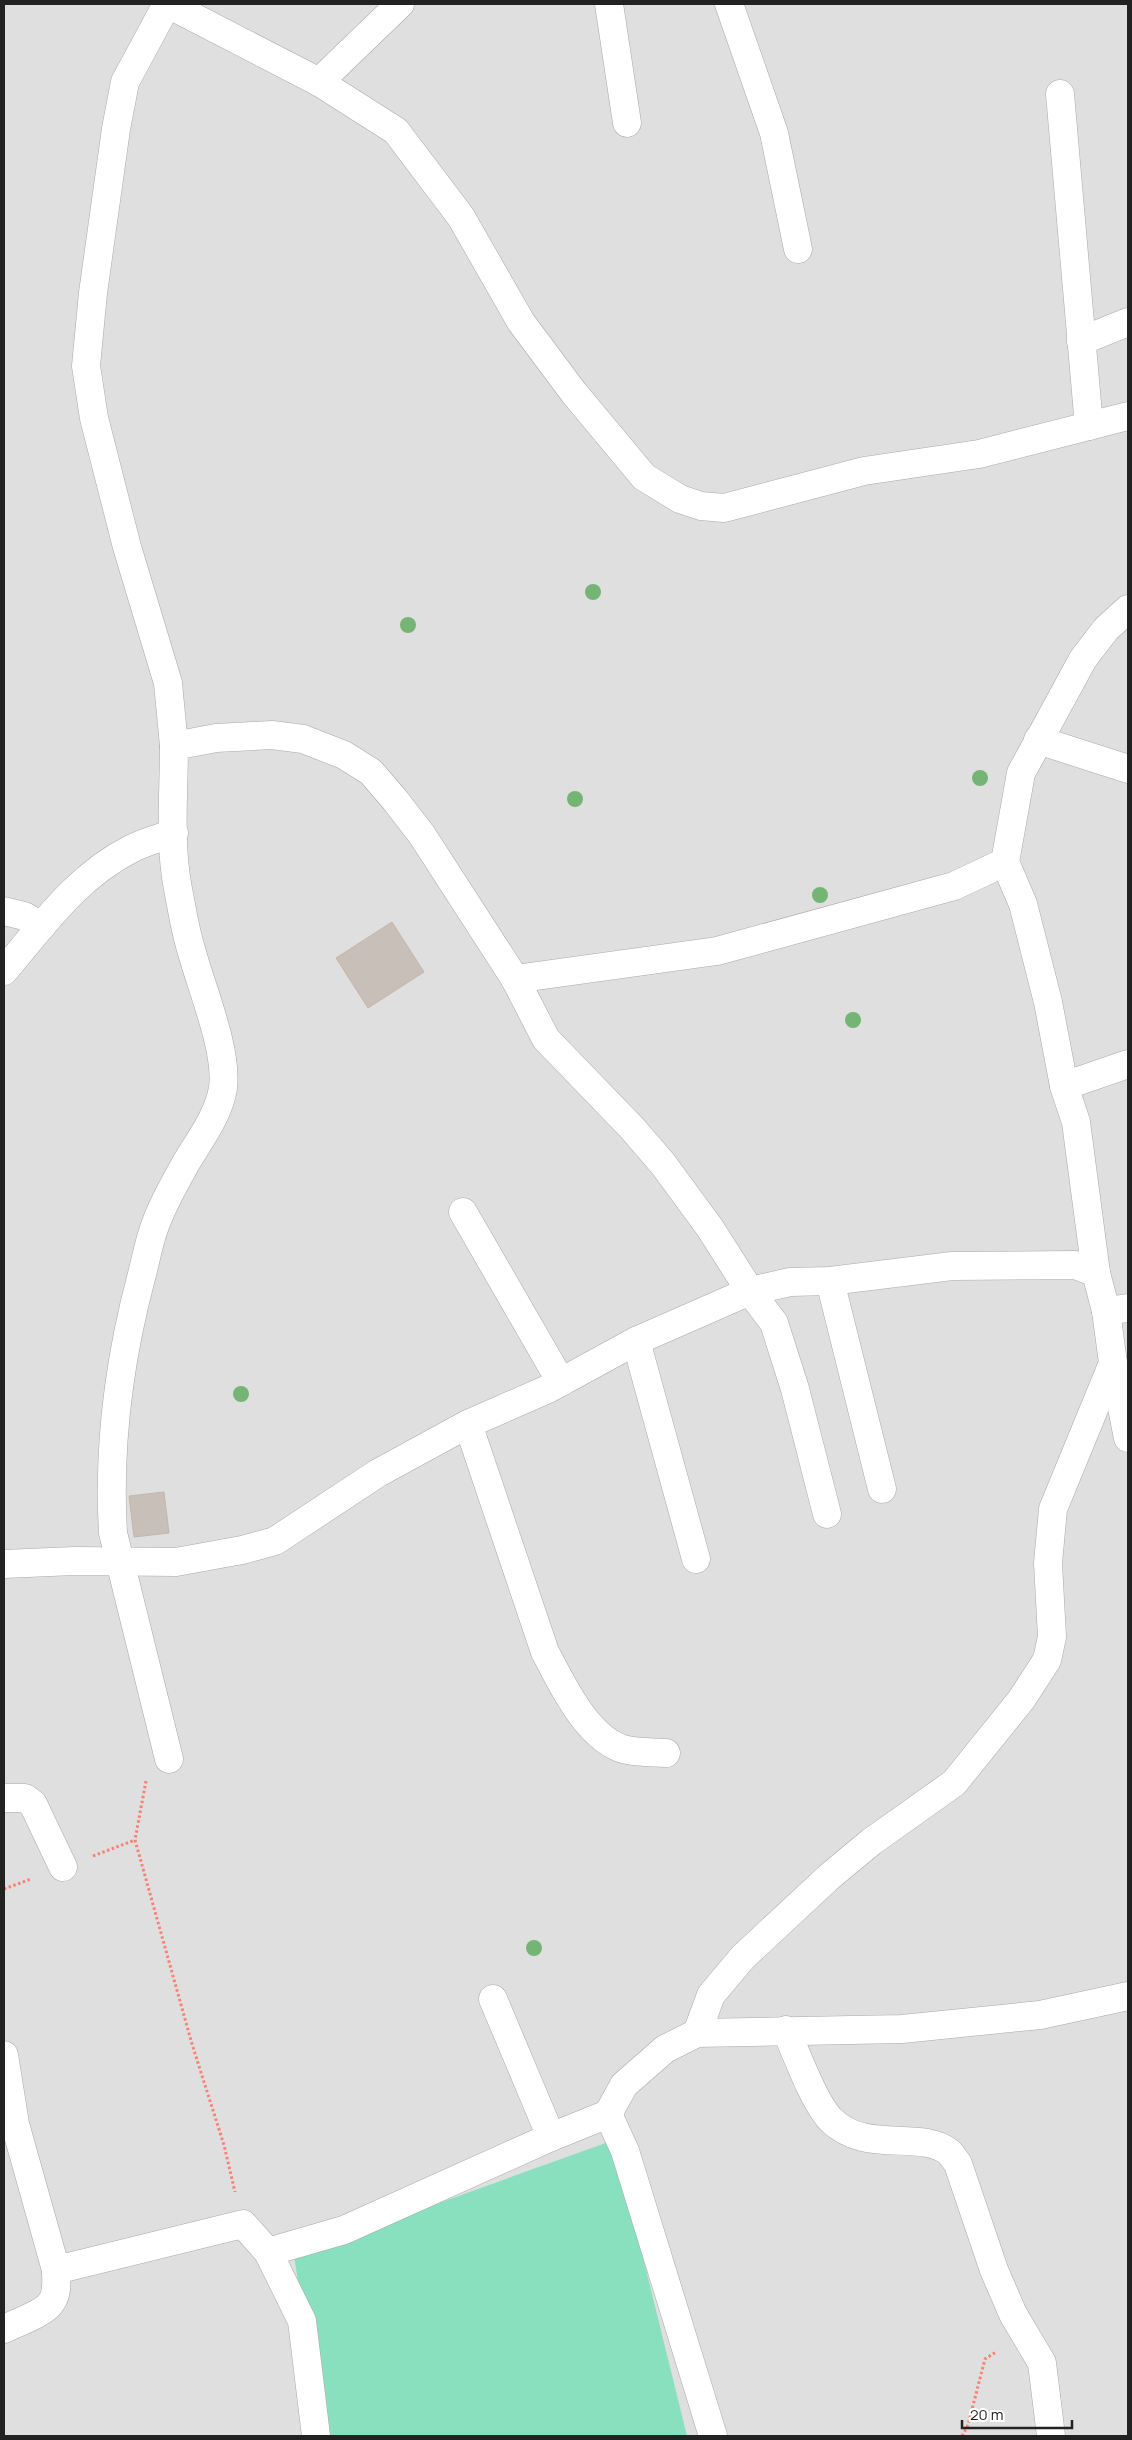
<svg xmlns="http://www.w3.org/2000/svg" width="1132" height="2440" viewBox="0 0 1132 2440" font-family="Manrope,sans-serif">
  <style>
    .residential { fill: #e0dfdf }
    .pitch { fill: #88e0be }
    .building { fill: #c7bfb8; stroke: #c4b6ab }
    .lines { fill: none; stroke-linecap: round; stroke-linejoin: round }
    .minor-casing { stroke: #a9a9a9; stroke-width: 29 }
    .path { stroke: #fa8072; stroke-width: 3; stroke-dasharray: 2.5 2.5; stroke-linecap: butt }
    .minor { stroke: #fff; stroke-width: 28 }
    .tree { fill: #74b475 }
  </style>
  <rect width="100%" height="100%" fill="#f2efe9"/>
  <rect class="residential" x="4" y="4" width="1124" height="2432"/>
  <polygon class="pitch" points="614,2140 687,2436 321,2436 294,2255"/>
  <g class="building">
    <polygon points="392,922 424,972 368,1008 336,958"/>
    <polygon points="164,1492 169,1533 134,1537 129,1496"/>
  </g>
  <g class="lines">
    <g class="minor-casing">
      <g id="minor">
        <polyline points="167,4 125,82 116,129 93,293 86,366 94,418 127,547 168,683 174,746"/>
        <polyline points="168,4 319,82 396,131 461,217 521,322 574,393 644,477 680,499 701,506 724,508 864,471 979,454 1128,416"/>
        <polyline points="609,4 627,123"/>
        <polyline points="729,4 774,133 798,249"/>
        <polyline points="319,82 400,4"/>
        <polyline points="1060,94 1089,426"/>
        <polyline points="1081,341 1128,322"/>
        <polyline points="1038,740 1128,769"/>
        <polyline points="4,911 24,916 42,926"/>
        <path d="M4,971C42,926 77,876 131,849C144,842 160,838 174,833"/>
        <polyline points="515,979 717,951 954,886 1005,862 1021,773 1083,659 1106,629 1128,609"/>
        <polyline points="1064,1086 1128,1064"/>
        <polyline points="463,1212 561,1382"/>
        <polyline points="830,1281 882,1489"/>
        <polyline points="1106,1311 1128,1308"/>
        <polyline points="636,1341 696,1559"/>
        <polyline points="1113,1363 1128,1438"/>
        <path d="M468,1424L545,1652C562,1684 585,1734 620,1748C633,1753 653,1752 666,1753"/>
        <polyline points="4,1564 74,1561 176,1562 242,1550 275,1541 378,1473 468,1424 548,1389 636,1341 750,1291 790,1282 830,1281 952,1266 1075,1265 1096,1273"/>
        <path d="M169,1759L113,1533C108,1448 119,1361 141,1278C146,1260 149,1240 156,1223C164,1201 176,1181 187,1161C201,1138 219,1114 223,1088C228,1050 201,987 191,949C185,930 182,909 178,889C169,843 174,792 174,746L216,738L272,735L303,739L344,755L371,772L395,800L422,835L515,979L546,1039L632,1128L663,1164L710,1228L750,1291L774,1323L795,1389L827,1514"/>
        <polyline points="4,1798 25,1798 33,1804 63,1867"/>
        <polyline points="493,1999 551,2137"/>
        <path d="M786,2030C797,2055 813,2100 830,2119C865,2155 919,2129 949,2152C952,2155 955,2160 958,2164L994,2270L1013,2314L1042,2363L1051,2436"/>
        <polyline points="697,2033 711,1995 743,1957 830,1876 871,1842 954,1783 1021,1700 1047,1660 1052,1637 1048,1563 1053,1509 1113,1363 1106,1311 1096,1273 1076,1122 1064,1086 1048,1002 1023,904 1005,862"/>
        <polyline points="4,2055 15,2124 56,2270 243,2224 268,2252 344,2230 551,2137 608,2114 624,2085 665,2049 697,2033 902,2029 1040,2015 1128,1996"/>
        <polyline points="608,2114 625,2151 713,2436"/>
        <polyline points="268,2252 302,2321 316,2436"/>
        <path d="M4,2329C16,2323 46,2313 52,2301C58,2292 56,2280 56,2270"/>
      </g>
    </g>
    <g class="path">
      <polyline points="146,1781 135,1840 192,2044 224,2145 235,2192"/>
      <polyline points="93,1856 135,1840"/>
      <polyline points="4,1889 31,1879"/>
      <polyline points="962,2436 968,2425 985,2359 996,2352"/>
    </g>
    <use href="#minor" class="minor"/>
  </g>
  <g class="tree">
    <circle cx="593" cy="592" r="8"/>
    <circle cx="408" cy="625" r="8"/>
    <circle cx="980" cy="778" r="8"/>
    <circle cx="575" cy="799" r="8"/>
    <circle cx="820" cy="895" r="8"/>
    <circle cx="853" cy="1020" r="8"/>
    <circle cx="241" cy="1394" r="8"/>
    <circle cx="534" cy="1948" r="8"/>
  </g>
  <rect width="1132" height="2440" fill="none" stroke="#222222" stroke-width="10"/>
  <path d="M962 2420v8h110v-8" fill="none" stroke="#222222" stroke-width="2.5"/>
  <text x="970" y="2420" font-size="15" fill="#222222" stroke="#ffffff" stroke-width="4" paint-order="stroke">20 m</text>
</svg>
